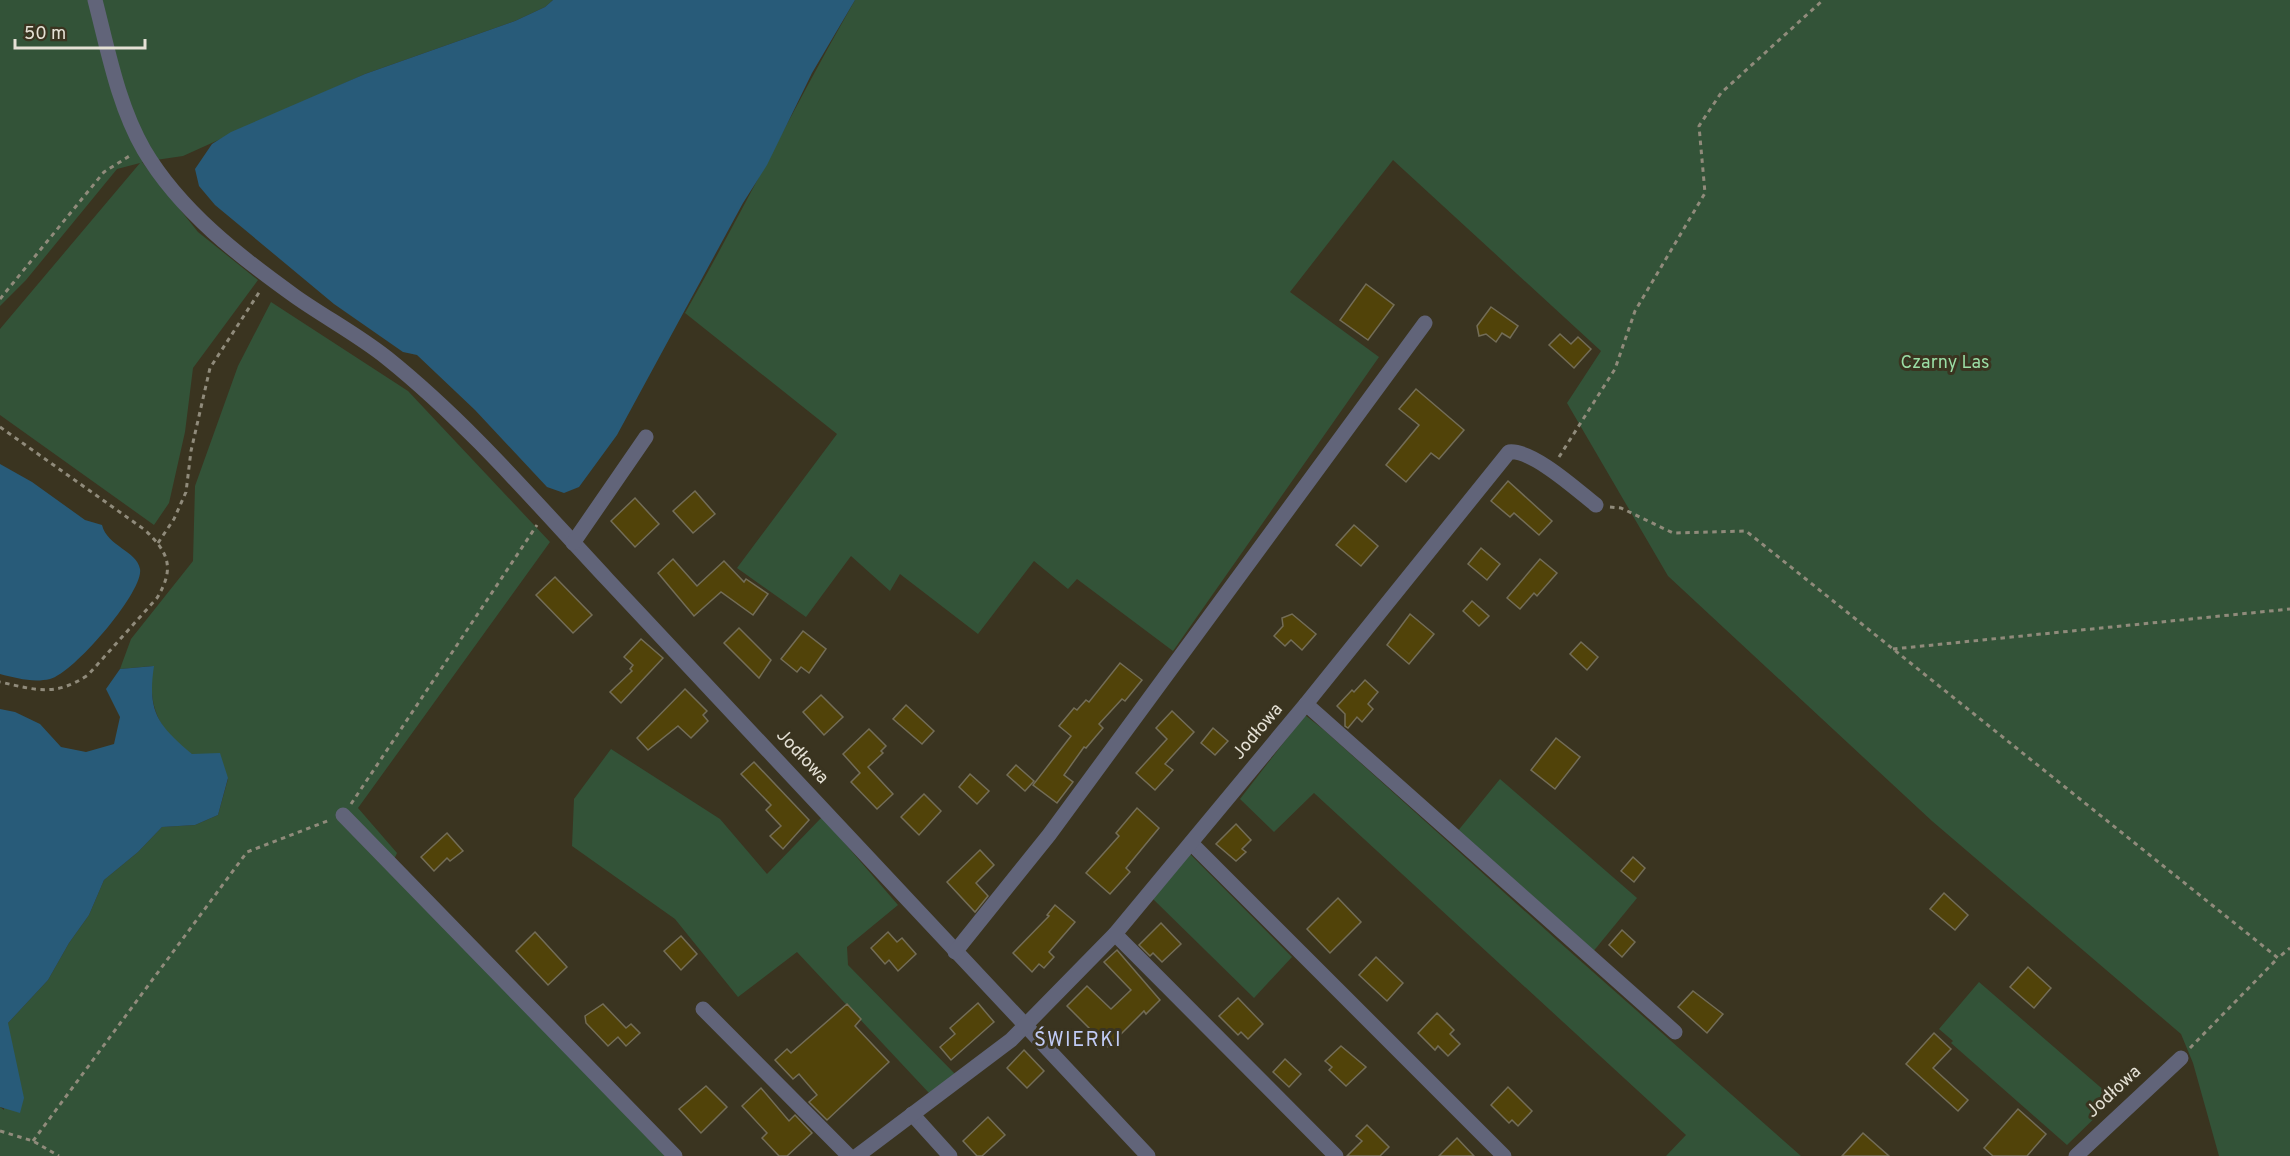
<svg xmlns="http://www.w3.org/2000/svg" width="2290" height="1156" viewBox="0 0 2290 1156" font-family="Overpass,sans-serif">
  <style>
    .green { fill: #335338 }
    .water { fill: #285b79 }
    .building { fill: #514309; stroke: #736d57; stroke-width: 1.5 }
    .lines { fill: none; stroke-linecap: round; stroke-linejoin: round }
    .path { stroke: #908b7b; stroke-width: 3; stroke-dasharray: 4.5 4.5; stroke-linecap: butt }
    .minor { stroke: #616479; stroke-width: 15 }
    .labels { text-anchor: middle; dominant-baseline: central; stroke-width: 6; stroke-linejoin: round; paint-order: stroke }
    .park-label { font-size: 18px; fill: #9adea5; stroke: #3a3420 }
    .street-label { font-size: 18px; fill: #e5e1d5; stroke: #3a3420 }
    .neighbourhood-label { font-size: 20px; letter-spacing: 1.5px; fill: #c1cbf5; stroke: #3a3420 }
  </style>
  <rect width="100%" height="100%" fill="#3a3420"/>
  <g class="green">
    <polygon points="0,0 553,0 545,7 515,21 365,74 183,156 142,162 198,232 258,280 193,368 185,432 169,503 154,525 0,415 0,329 140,163 117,169 26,280 0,306"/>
    <path d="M855,0H2290V1156H2219L2193,1063L2181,1034L1932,821L1668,576L1567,403L1601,351L1393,160L1290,292L1379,357L1173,651L1077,579L1068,589L1034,561L978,634L900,574L890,591L851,556L806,617L737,568L837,434L685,313C744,209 796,103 855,0Z"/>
    <path d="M271,302L408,391L550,542L358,808L397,853L389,870L665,1156H0V1107L4,1110L8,1023L48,980L69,943L89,915L104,880L138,852L162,827L195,825L218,815L228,779C181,746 144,731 153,666L120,669L131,639L193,561L195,486L238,366Z"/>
    <polygon points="1305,715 1324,730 1558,941 1801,1156 1666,1156 1686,1135 1314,793 1274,832 1240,799"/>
    <polygon points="611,749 720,819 767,874 822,817 898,905 847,947 848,965 955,1074 929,1093 797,952 738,997 675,919 572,846 574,799"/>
    <polygon points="1500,779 1637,898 1592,953 1457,832"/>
    <polygon points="1189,853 1292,957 1254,998 1153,899"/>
    <polygon points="1979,982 2114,1099 2067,1145 1951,1043 1953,1041 1939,1029"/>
  </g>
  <g class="water">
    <polygon points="553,0 855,0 812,73 767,165 743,203 617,435 579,487 564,493 547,487 475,410 417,355 403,352 334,304 215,205 199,186 195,169 212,144 231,132 365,74 515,21 545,7"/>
    <path d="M0,464L32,482L85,520L102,525C107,546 137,551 140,569C144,591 74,673 50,679C33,683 16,678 0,674Z"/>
    <path d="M154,666C147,712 158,725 192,754L220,753L228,778L218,815L195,825L162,827L138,852L104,880L89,915L69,943L48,980L8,1023L24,1098L20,1113L0,1107V709L15,712L40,724L61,747L86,752L114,744L120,717L106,689L120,669Z"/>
  </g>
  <g class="building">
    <polygon points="1366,284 1394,305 1368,340 1340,320"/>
    <polygon points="1491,307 1518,326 1510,338 1502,333 1496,342 1486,334 1479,336 1477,326"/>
    <polygon points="1560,334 1571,344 1578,337 1591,349 1574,368 1549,345"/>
    <polygon points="1416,389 1464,430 1439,459 1431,453 1406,482 1386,465 1419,425 1399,409"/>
    <polygon points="1508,481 1552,521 1539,535 1514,513 1510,517 1491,501"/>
    <polygon points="695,491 715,514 693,533 673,511"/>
    <polygon points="635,498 659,524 635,547 611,521"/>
    <polygon points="1354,525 1378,546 1361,566 1336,545"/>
    <polygon points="1481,548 1500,564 1487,580 1468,564"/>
    <polygon points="673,559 697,586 724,561 744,582 746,579 768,594 753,615 721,592 694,616 658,573"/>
    <polygon points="1540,559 1557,573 1537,596 1534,593 1520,609 1507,598"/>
    <polygon points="555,577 592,615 573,633 536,595"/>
    <polygon points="1472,601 1489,616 1479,626 1463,611"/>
    <polygon points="1292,614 1316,634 1302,650 1291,640 1285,646 1274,636 1283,626 1282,618"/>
    <polygon points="1410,614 1434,634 1409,664 1387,645"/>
    <polygon points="739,628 771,660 759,678 724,643"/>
    <polygon points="803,631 826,649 809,673 801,667 797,672 781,659"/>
    <polygon points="641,639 663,658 621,703 610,692 632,671 630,669 633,665 624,657"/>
    <polygon points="1581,642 1598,657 1587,670 1570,654"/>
    <polygon points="1120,663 1142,680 1125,701 1122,699 1099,724 1103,728 1086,748 1084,747 1064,775 1073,782 1057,803 1033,785 1071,736 1059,726 1074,708 1077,710 1086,700 1089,702"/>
    <polygon points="1365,680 1378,692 1368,704 1373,709 1362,722 1357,717 1348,728 1345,726 1345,714 1337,706 1352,690 1354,692"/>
    <polygon points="685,689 707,711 703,715 708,721 691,738 678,726 648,750 637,738"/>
    <polygon points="821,695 843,717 824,735 803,712"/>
    <polygon points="906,705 934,731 922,744 893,719"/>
    <polygon points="1172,711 1194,732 1165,764 1173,770 1155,790 1136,773 1167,739 1156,728"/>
    <polygon points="1213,728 1228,741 1215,755 1201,743"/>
    <polygon points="869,729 886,746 881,751 883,753 868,767 893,794 877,809 851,782 860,773 843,754"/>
    <polygon points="1556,738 1580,757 1555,789 1531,770"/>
    <polygon points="754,762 809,820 783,849 770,836 781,826 766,810 771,805 741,774"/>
    <polygon points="1016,765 1034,781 1025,791 1007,775"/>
    <polygon points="970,774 989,791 977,804 959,787"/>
    <polygon points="924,794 941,811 919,835 901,817"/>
    <polygon points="1137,808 1159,828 1126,868 1130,872 1110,894 1086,873 1119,836 1116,833"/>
    <polygon points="1236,824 1251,840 1242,849 1246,852 1236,861 1216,844"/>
    <polygon points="447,833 463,851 450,861 447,858 434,871 421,857"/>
    <polygon points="980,850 994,865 976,883 988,896 975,912 947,882"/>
    <polygon points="1633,857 1645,868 1634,882 1621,871"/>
    <polygon points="1944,893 1968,915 1955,930 1930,909"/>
    <polygon points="1338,898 1361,922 1330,953 1307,929"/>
    <polygon points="1055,905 1075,922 1049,952 1054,957 1044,968 1039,964 1032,972 1013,953 1049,916 1047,915"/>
    <polygon points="1161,923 1181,944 1162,962 1153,953 1150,956 1139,945"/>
    <polygon points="1622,930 1635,942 1622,957 1609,945"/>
    <polygon points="535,932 567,967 548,985 516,951"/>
    <polygon points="888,932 897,942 902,938 916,954 898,971 889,960 885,964 871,948"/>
    <polygon points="681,936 697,954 681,970 664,951"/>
    <polygon points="1117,950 1160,1000 1146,1014 1144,1011 1108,1047 1067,1006 1087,986 1111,1009 1131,990 1104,962"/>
    <polygon points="1376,957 1403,983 1387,1001 1359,975"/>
    <polygon points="2028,967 2051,988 2034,1008 2010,987"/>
    <polygon points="1693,991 1723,1014 1707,1033 1678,1007"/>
    <polygon points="1238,998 1263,1024 1248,1039 1241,1032 1238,1035 1219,1016"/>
    <polygon points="978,1003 994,1022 951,1060 940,1047 955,1034 950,1028"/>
    <polygon points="603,1004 626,1028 631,1024 640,1033 626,1046 618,1037 608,1046 586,1023 585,1016"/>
    <polygon points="847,1004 861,1019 855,1026 889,1062 827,1120 809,1102 817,1095 799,1074 793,1079 775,1060 787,1049 791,1053"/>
    <polygon points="1437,1013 1454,1030 1450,1034 1460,1044 1448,1056 1438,1046 1435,1050 1418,1033"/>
    <polygon points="1934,1033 1951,1049 1933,1068 1968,1100 1958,1111 1906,1064"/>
    <polygon points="1341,1046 1366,1067 1346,1086 1329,1070 1332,1067 1325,1061"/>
    <polygon points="1024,1050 1044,1071 1027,1088 1007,1068"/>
    <polygon points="1285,1059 1301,1074 1289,1087 1273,1072"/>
    <polygon points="706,1086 727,1107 701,1133 679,1109"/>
    <polygon points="1508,1087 1532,1111 1518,1126 1512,1120 1509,1123 1491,1105"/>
    <polygon points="761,1088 789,1121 795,1115 812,1133 787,1156 779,1156 762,1138 767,1133 742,1106"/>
    <polygon points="2018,1109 2046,1134 2027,1156 1993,1156 1984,1148"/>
    <polygon points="988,1117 1005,1135 982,1156 977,1156 963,1141"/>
    <polygon points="1367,1125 1389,1147 1380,1156 1347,1156 1362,1141 1356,1136"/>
    <polygon points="1863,1133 1889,1156 1842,1156"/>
    <polygon points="1457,1138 1474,1156 1439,1156"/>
  </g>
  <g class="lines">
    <g class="path">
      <polyline points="0,299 104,172 131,155"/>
      <path d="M0,427L145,530C169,553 175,568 157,598L88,675C55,697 36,690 0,682"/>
      <polyline points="1559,457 1615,369 1635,311 1705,193 1699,126 1721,93 1823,0"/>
      <polyline points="1610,507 1621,508 1673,533 1746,531 2278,958 2290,948"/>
      <polyline points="158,543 174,519 186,492 191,451 210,368 260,291"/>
      <polyline points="1893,649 2290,609"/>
      <polyline points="351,804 537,525"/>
      <polyline points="2190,1048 2278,958"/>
      <polyline points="0,1131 33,1141 59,1156"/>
      <polyline points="33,1141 247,852 330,820"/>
    </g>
    <g class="minor">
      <path d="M95,0C108,50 118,105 144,150C180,211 240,257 296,297C326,318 358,335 387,358C468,423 536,503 607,579L1148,1156"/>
      <polyline points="573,543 646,437"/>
      <polyline points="1306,704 1675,1032"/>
      <polyline points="343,815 675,1156"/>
      <polyline points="1191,843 1504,1156"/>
      <polyline points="1115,934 1336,1156"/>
      <polyline points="955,952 1049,835 1425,323"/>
      <polyline points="703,1009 849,1156"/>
      <polyline points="912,1114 950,1156"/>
      <path d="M857,1156L1011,1040L1115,934L1306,704L1509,452C1532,449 1577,490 1596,505"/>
      <polyline points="2076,1156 2181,1058"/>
    </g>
  </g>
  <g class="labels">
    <g class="park-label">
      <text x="1945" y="363">Czarny Las</text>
    </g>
    <g class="street-label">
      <text transform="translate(1258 732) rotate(-50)">Jodłowa</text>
      <text transform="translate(802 757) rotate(47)">Jodłowa</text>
      <text transform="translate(2114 1092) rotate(-43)">Jodłowa</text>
    </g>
    <g class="neighbourhood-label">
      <text x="1078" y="1041">ŚWIERKI</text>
    </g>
  </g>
  <path d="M15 39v9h130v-9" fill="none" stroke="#e5e1d5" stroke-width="3"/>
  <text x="24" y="39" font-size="18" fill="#e5e1d5" stroke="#3a3420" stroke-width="4.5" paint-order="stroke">50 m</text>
</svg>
